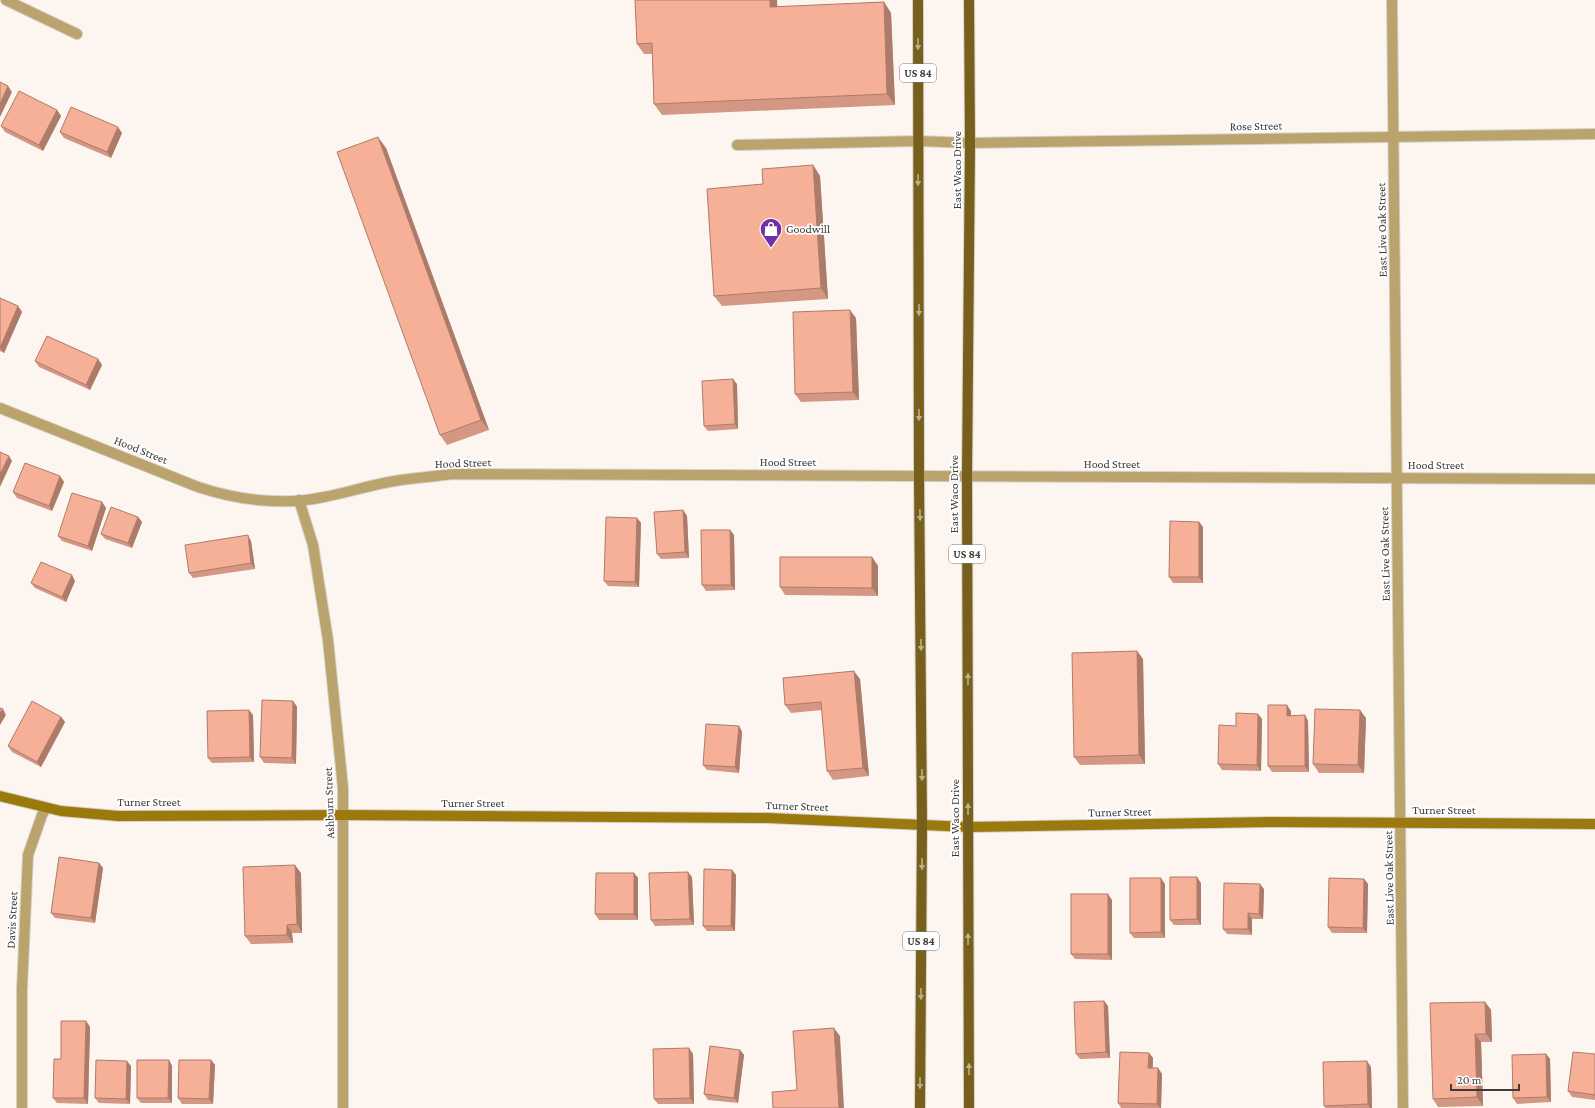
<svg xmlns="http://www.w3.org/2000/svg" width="1595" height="1108" viewBox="0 0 1595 1108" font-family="'Crimson Pro',serif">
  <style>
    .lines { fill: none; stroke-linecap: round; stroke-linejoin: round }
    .street-casing { stroke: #d7d1cc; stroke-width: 12 }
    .secondary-casing { stroke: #d7d1cc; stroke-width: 12 }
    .primary-casing { stroke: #d7d1cc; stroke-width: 12 }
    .street { stroke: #baa36c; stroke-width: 10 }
    .secondary { stroke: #9b790d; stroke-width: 10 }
    .primary { stroke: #775f1c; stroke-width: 10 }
    .wall { fill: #d49783 }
    .shaded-wall { fill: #ad7b6a }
    .building { fill: #f7b098; stroke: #ad7b6a }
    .oneway { fill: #bbaf8e }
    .labels { text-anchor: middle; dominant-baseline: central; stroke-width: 3.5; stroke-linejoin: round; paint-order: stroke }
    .shield { fill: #fff; stroke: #797675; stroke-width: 1 }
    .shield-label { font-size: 11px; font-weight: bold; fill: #3f3c3a }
    .street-label { font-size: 12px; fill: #3f3c3a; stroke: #fff }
    .poi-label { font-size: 12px; fill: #3f3c3a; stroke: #fff; text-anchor: start }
  </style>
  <rect width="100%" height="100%" fill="#fdf6f0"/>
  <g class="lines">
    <g class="street-casing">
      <g id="street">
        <polyline points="6,0 77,34"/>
        <polyline points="1392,0 1403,1108"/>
        <polyline points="737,145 918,141 970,143 1595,134"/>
        <path d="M0,408L198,487C237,500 283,506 324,497C346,493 367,486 389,482C410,478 431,477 452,474L1595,479"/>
        <polyline points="299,500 313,545 328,640 343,788 343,1108"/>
        <polyline points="22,1108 22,989 28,855 42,815 46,808"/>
      </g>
    </g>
    <g class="secondary-casing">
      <polyline id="secondary" points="0,796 61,811 118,816 343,815 768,818 968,827 1270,822 1595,824"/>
    </g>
    <g class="primary-casing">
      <g id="primary">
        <polyline points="918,0 919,476 922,825 920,1108"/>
        <polyline points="969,0 970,143 967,476 969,1108"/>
      </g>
    </g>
    <use href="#street" class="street"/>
    <use href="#secondary" class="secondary"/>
    <use href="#primary" class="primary"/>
  </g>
  <g class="wall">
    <polygon points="635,0 777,0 777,7 884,2 891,13 895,105 662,115 654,104 652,54 644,54 637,44"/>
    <polygon points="57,110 61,116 43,151 5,132 1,126"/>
    <polygon points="60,132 122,133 111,158 64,138"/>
    <polygon points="386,148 489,430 447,445 440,435"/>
    <polygon points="813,165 820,176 828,299 722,306 714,296 763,184"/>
    <polygon points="0,298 18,306 22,312 4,353 0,351"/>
    <polygon points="856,318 859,400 801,402 795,394"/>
    <polygon points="98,359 102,365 90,390 39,367 35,361"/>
    <polygon points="737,384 738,429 708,431 704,426"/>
    <polygon points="60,476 64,482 52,511 17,498 13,492"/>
    <polygon points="102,502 106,508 92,551 62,541 58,536"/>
    <polygon points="683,510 687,516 689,558 661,559 657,554"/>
    <polygon points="138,517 142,522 132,548 105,539 101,534"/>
    <polygon points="637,518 641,523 639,587 608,586 604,581"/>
    <polygon points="1199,522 1203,527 1203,583 1173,583 1169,577"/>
    <polygon points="730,530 734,535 735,590 706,591 702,585"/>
    <polygon points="251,541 255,569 193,578 189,573"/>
    <polygon points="872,557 878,566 878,596 785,595 780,587"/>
    <polygon points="75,581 66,602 35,588 31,583"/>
    <polygon points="1137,651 1143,659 1145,764 1080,765 1074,757"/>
    <polygon points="860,679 869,776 833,780 827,771 822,710 791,713 785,705"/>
    <polygon points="293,701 297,707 296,764 264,763 260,757"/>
    <polygon points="1291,711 1291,716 1305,715 1308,721 1309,772 1272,772 1268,766"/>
    <polygon points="1258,714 1262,719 1261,771 1222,770 1218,764 1236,726"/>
    <polygon points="253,715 254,762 212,763 208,758"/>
    <polygon points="61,717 65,722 41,767 12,752 8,746"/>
    <polygon points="1366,718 1364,773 1319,773 1313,764"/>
    <polygon points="739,726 742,732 739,773 707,770 703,765"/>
    <polygon points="99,863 103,868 95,923 55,918 51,913"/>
    <polygon points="732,870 736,875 735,931 707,931 703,926"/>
    <polygon points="301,873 302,933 292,933 293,943 251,944 245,936"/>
    <polygon points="634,873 638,878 638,920 599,920 595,914"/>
    <polygon points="692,877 694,925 655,926 651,920"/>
    <polygon points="1364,879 1368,884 1367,933 1332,933 1328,927"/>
    <polygon points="1201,883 1201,925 1174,925 1170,920"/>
    <polygon points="1165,884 1165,938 1134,938 1130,933"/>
    <polygon points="1264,889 1263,919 1252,919 1252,935 1227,934 1223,929"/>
    <polygon points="1112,900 1112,960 1075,959 1071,954"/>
    <polygon points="1104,1001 1108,1006 1110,1058 1080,1059 1076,1054"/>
    <polygon points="1485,1002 1491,1010 1492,1042 1481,1042 1483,1106 1438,1107 1433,1099"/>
    <polygon points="86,1021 90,1027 88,1104 57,1103 53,1098 61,1059"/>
    <polygon points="740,1050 744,1055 738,1103 708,1100 704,1094"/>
    <polygon points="1149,1053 1153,1058 1153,1068 1158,1068 1162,1074 1161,1108 1121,1108 1118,1103"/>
    <polygon points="693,1054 694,1104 658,1104 654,1099"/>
    <polygon points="1546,1054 1550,1059 1551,1102 1517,1104 1513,1098"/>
    <polygon points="1595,1054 1595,1100 1572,1097 1568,1091"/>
    <polygon points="169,1060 172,1066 172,1103 141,1103 137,1098"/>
    <polygon points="211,1060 215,1065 213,1104 182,1104 178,1098"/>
    <polygon points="131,1066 130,1104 99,1103 95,1098"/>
    <polygon points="1371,1067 1372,1108 1326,1108 1324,1106"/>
  </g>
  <g class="shaded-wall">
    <polygon points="770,0 777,0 778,18 770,7"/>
    <polygon points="884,2 891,13 895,105 887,94"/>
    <polygon points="8,86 12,92 0,117 0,104"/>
    <polygon points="57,110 61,116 43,151 39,145"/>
    <polygon points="118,127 122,133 111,158 107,152"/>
    <polygon points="378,137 386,148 489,430 481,420"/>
    <polygon points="813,165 820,176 828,299 821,288"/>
    <polygon points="18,306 22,312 4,353 0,348"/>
    <polygon points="850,310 856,318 859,400 853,392"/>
    <polygon points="98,359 102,365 90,390 86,385"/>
    <polygon points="733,379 737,384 738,429 735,424"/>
    <polygon points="9,456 12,461 0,487 0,474"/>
    <polygon points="60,476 64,482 52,511 49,506"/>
    <polygon points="102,502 106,508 92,551 88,546"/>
    <polygon points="683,510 687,516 689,558 685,552"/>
    <polygon points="138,517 142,522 132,548 128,543"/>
    <polygon points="637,518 641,523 639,587 635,582"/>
    <polygon points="1199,522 1203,527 1203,583 1199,577"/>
    <polygon points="730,530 734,535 735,590 731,585"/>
    <polygon points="248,535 251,541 255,569 251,563"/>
    <polygon points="872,557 878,566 878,596 872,588"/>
    <polygon points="72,575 75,581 66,602 62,597"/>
    <polygon points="1137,651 1143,659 1145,764 1139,755"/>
    <polygon points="854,671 860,679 869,776 863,768"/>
    <polygon points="293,701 297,707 296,764 292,758"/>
    <polygon points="1287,705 1291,711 1291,721 1287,716"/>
    <polygon points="3,709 6,715 0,725 0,713"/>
    <polygon points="249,710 253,715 254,762 250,757"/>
    <polygon points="1360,710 1366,718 1364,773 1358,765"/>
    <polygon points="1258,714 1262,719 1261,771 1257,765"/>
    <polygon points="1305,715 1308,721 1309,772 1305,766"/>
    <polygon points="61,717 65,722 41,767 37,762"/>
    <polygon points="739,726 742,732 739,773 735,767"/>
    <polygon points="99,863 103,868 95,923 91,918"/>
    <polygon points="295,865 301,873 302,933 297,924"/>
    <polygon points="732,870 736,875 735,931 731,926"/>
    <polygon points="688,872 692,877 694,925 690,919"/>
    <polygon points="634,873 638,878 638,920 634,914"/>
    <polygon points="1197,877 1201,883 1201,925 1197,919"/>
    <polygon points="1161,878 1165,884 1165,938 1161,932"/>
    <polygon points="1364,879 1368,884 1367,933 1363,928"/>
    <polygon points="1260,884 1264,889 1263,919 1259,914"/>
    <polygon points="1108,894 1112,900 1112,960 1108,954"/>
    <polygon points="1248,913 1252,919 1252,935 1248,929"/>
    <polygon points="287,925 292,933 293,943 287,935"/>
    <polygon points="1104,1001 1108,1006 1110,1058 1106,1052"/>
    <polygon points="1485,1002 1491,1010 1492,1042 1486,1034"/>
    <polygon points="86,1021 90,1027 88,1104 84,1098"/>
    <polygon points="834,1028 840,1036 844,1108 839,1108"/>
    <polygon points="1475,1034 1481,1042 1483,1106 1477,1097"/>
    <polygon points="689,1048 693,1054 694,1104 690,1098"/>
    <polygon points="740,1050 744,1055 738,1103 734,1098"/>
    <polygon points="1149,1053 1153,1058 1152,1073 1148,1068"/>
    <polygon points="1546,1054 1550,1059 1551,1102 1547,1097"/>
    <polygon points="169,1060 172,1066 172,1103 168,1098"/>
    <polygon points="211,1060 215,1065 213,1104 209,1099"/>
    <polygon points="127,1061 131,1066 130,1104 126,1099"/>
    <polygon points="1367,1061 1371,1067 1372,1108 1370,1108 1368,1104"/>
    <polygon points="1158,1068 1162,1074 1161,1108 1160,1108 1157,1104"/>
  </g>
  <g class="building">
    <polygon points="635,0 770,0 770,7 884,2 887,94 654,104 652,43 637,44"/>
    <polygon points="0,82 8,86 0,104"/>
    <polygon points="19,91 57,110 39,145 1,126"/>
    <polygon points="71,107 118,127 107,152 60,132"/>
    <polygon points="378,137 481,420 440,435 337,152"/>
    <polygon points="813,165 821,288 714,296 707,189 763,184 762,169"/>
    <polygon points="0,298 18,306 0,348"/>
    <polygon points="850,310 853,392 795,394 793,312"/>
    <polygon points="47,336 98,359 86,385 35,361"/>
    <polygon points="733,379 735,424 704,426 702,381"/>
    <polygon points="0,452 9,456 0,474"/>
    <polygon points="25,463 60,476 49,506 13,492"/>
    <polygon points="72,493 102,502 88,546 58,536"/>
    <polygon points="111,507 138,517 128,543 101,534"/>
    <polygon points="683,510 685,552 657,554 654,512"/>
    <polygon points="606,517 637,518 635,582 604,581"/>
    <polygon points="1170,521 1199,522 1199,577 1169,577"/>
    <polygon points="701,530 730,530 731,585 702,585"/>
    <polygon points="248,535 251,563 189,573 185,545"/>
    <polygon points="780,557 872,557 872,588 780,587"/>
    <polygon points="41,562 72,575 62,597 31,583"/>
    <polygon points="1137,651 1139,755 1074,757 1072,653"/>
    <polygon points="854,671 863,768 827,771 821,702 785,705 783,678"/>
    <polygon points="262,700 293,701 292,758 260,757"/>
    <polygon points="32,701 61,717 37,762 8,746"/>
    <polygon points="1268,705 1287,705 1287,716 1305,715 1305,766 1268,766"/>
    <polygon points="0,708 3,709 0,713"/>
    <polygon points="1315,709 1360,710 1358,765 1313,764"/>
    <polygon points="249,710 250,757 208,758 207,711"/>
    <polygon points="1236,713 1258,714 1257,765 1218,764 1219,725 1236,726"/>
    <polygon points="706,724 739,726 735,767 703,765"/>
    <polygon points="59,857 99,863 91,918 51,913"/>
    <polygon points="295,865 297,924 287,925 287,935 245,936 243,867"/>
    <polygon points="704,869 732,870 731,926 703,926"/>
    <polygon points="688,872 690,919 651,920 649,873"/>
    <polygon points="596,873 634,873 634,914 595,914"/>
    <polygon points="1170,877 1197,877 1197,919 1170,920"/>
    <polygon points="1130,878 1161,878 1161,932 1130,933"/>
    <polygon points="1329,878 1364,879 1363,928 1328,927"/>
    <polygon points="1224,883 1260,884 1259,914 1248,913 1248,929 1223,929"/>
    <rect x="1071" y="894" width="37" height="60"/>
    <polygon points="1104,1001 1106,1052 1076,1054 1074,1002"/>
    <polygon points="1485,1002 1486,1034 1475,1034 1477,1097 1433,1099 1430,1003"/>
    <polygon points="61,1021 86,1021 84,1098 53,1098 54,1059 61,1059"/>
    <polygon points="834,1028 839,1108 773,1108 772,1092 797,1090 793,1031"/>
    <polygon points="710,1046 740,1050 734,1098 704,1094"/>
    <polygon points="689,1048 690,1098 654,1099 653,1049"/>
    <polygon points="1120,1052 1149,1053 1148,1068 1158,1068 1157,1104 1118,1103"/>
    <polygon points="1573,1052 1595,1054 1595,1095 1568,1091"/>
    <polygon points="1546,1054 1547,1097 1513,1098 1512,1055"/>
    <polygon points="96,1060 127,1061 126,1099 95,1098"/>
    <polygon points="137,1060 169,1060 168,1098 137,1098"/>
    <polygon points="179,1060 211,1060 209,1099 178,1098"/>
    <polygon points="1367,1061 1368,1104 1324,1106 1323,1062"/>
  </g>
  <defs><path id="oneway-solid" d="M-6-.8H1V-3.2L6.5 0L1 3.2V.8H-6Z"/></defs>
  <g class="oneway">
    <use href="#oneway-solid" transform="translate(918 44) rotate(90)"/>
    <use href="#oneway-solid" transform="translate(918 180) rotate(90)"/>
    <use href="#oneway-solid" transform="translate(919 310) rotate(90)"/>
    <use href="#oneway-solid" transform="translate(919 415) rotate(90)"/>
    <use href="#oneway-solid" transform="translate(920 515) rotate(89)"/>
    <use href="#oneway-solid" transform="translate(921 645) rotate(89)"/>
    <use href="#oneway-solid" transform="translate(968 679) rotate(-90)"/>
    <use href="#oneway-solid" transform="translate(922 775) rotate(89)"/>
    <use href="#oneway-solid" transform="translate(968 809) rotate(-90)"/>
    <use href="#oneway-solid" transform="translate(922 864) rotate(90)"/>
    <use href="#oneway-solid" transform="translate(968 939) rotate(-90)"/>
    <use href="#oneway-solid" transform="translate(921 994) rotate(90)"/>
    <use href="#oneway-solid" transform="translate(969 1069) rotate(-90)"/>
    <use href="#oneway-solid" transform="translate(920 1083) rotate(90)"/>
  </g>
  <defs>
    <g id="shop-pin" transform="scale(1.15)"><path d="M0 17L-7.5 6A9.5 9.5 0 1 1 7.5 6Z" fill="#6e32a8" stroke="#fff"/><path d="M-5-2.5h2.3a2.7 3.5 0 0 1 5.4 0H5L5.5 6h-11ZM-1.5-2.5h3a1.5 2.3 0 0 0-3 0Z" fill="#fff"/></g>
  </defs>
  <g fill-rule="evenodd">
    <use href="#shop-pin" x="771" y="229"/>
  </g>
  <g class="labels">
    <g class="shield">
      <rect x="900" y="64" width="36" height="18" rx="3"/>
      <rect x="949" y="545" width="36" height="18" rx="3"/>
      <rect x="903" y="932" width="36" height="18" rx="3"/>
    </g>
    <g class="shield-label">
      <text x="918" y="73">US 84</text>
      <text x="967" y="554">US 84</text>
      <text x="921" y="941">US 84</text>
    </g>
    <g class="street-label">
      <text transform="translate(1256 126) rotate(-1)">Rose Street</text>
      <text transform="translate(957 170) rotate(-90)">East Waco Drive</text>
      <text transform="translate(1382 230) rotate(-91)">East Live Oak Street</text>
      <text transform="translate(141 450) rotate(22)">Hood Street</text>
      <text x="788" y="462">Hood Street</text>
      <text transform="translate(463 463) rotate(-2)">Hood Street</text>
      <text x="1112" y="464">Hood Street</text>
      <text x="1436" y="465">Hood Street</text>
      <text transform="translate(954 494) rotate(-90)">East Waco Drive</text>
      <text transform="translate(1385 554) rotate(-91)">East Live Oak Street</text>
      <text x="149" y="802">Turner Street</text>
      <text transform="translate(329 803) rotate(-92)">Ashburn Street</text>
      <text x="473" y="803">Turner Street</text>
      <text transform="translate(797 806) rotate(2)">Turner Street</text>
      <text x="1444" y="810">Turner Street</text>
      <text transform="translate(1120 812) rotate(-1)">Turner Street</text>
      <text transform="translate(955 818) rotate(-90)">East Waco Drive</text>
      <text transform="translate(1389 878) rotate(-91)">East Live Oak Street</text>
      <text transform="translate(12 920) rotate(-87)">Davis Street</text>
    </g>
    <g class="poi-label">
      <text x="786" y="229">Goodwill</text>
    </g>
  </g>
  <path d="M1451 1084v6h68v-6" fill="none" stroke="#3f3c3a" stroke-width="2"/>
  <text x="1457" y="1084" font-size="12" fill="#3f3c3a" stroke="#ffffff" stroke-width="3" paint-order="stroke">20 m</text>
</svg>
